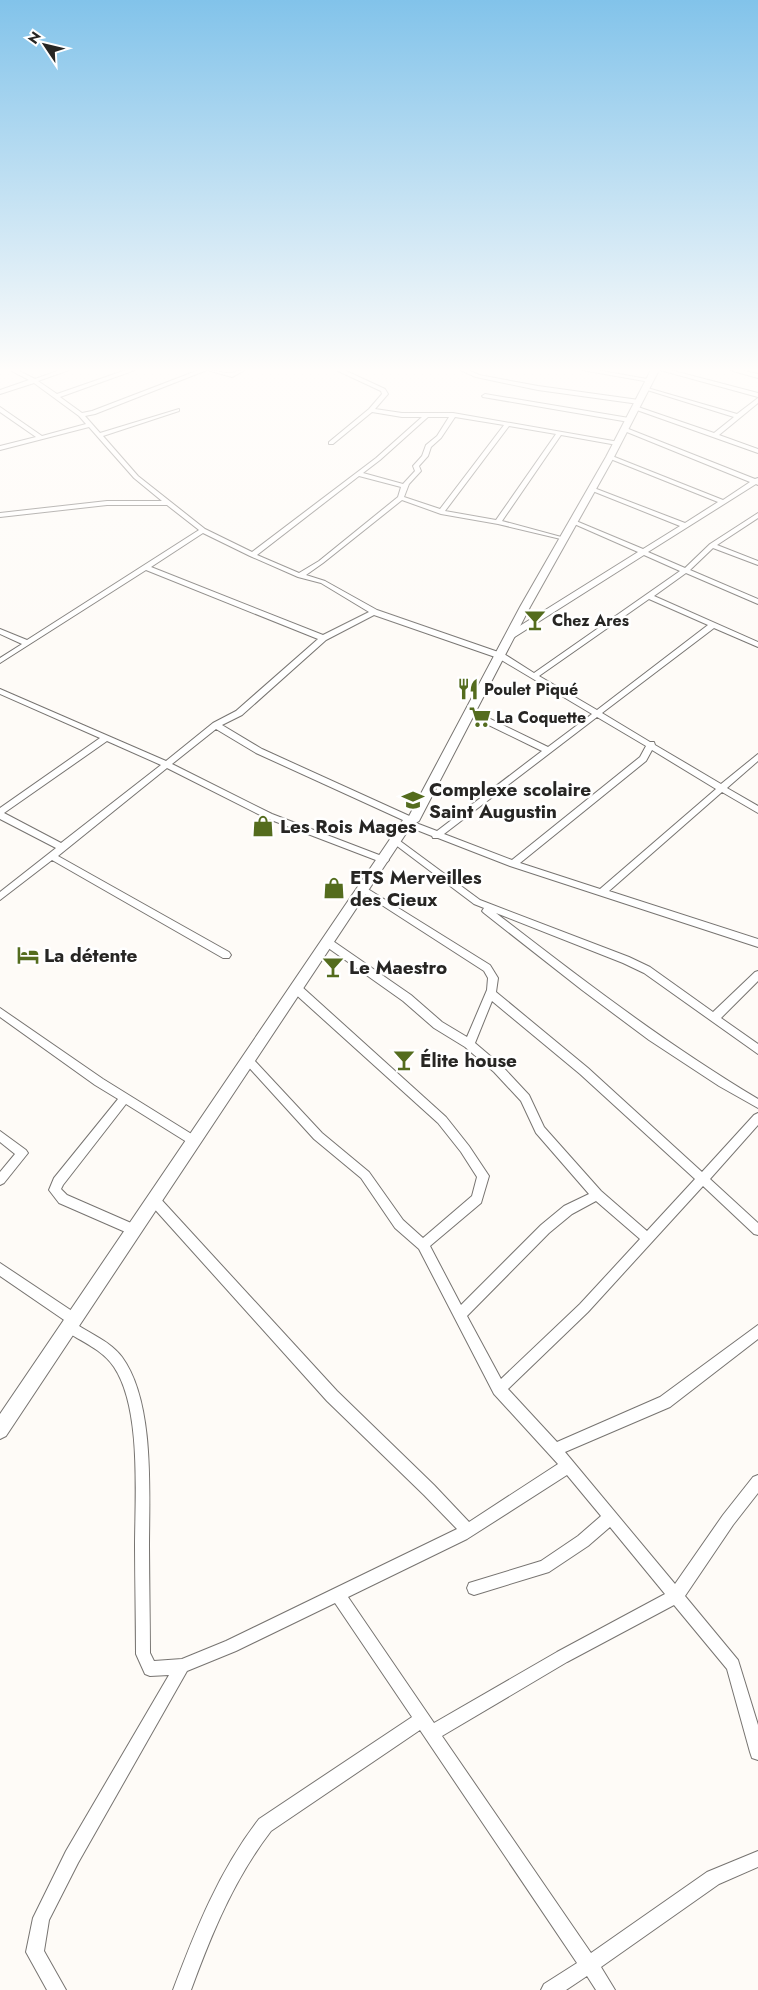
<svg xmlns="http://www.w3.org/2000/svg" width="758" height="1990" viewBox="0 0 758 1990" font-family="Jost,sans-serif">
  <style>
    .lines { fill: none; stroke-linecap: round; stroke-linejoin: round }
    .minor-casing { stroke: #777471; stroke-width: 2 }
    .secondary-casing { stroke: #777471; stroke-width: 2 }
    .minor { fill: #fff; fill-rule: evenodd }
    .secondary { fill: #fff; fill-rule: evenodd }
    .labels { text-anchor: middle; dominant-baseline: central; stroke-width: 5; stroke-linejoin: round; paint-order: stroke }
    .far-poi-label { font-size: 16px; font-weight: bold; fill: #272624; stroke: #fff; text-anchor: start }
    .poi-label { font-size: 19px; font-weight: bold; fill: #272624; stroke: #fff; text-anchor: start }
  </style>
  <rect width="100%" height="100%" fill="#fefbf7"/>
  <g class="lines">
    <g class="minor-casing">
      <g id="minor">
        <path d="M10,370H17L35,379L60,370H69L38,381L57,394L126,370H135L60,397L82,413L92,411L199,370H207L95,414L85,416L100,433L179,409V411L103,436L138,476L205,529L252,552L376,458L422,417H402L372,412L333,444H329V442L369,409L382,394L381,391L336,370H344L385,389L388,394L375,409L402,413H453L619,442V444L617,445L561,435L502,521L565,538V540L498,524L441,514L402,500L323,563L306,575L325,581L377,610L504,654L534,673L680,571L644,555L513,638H507V634L638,552L572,523V521H576L643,549L680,526L590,490V488H594L685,523L718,502L608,458V456H612L723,500L750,482L622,430V428H626L755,479L758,478V485L756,484L648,552L685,568L710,544L758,513V518L717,545L758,561V565L713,548L690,570L758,599V604L686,573L654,596L758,642V647L714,628L602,713L650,742H654L655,745L721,784L758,754V761L727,788L758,806V813L722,792L609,891L758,939V947L510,866L438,838H433L432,836L404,825L403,823L405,821L256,753L216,729L172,764L272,814L387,858L389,860L387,862H381L266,818L167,768L58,856L229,952L231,955L229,958H223L52,860L0,900V892L56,848L0,819V808L100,738L0,694V689L166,761L213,723L236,711L318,639L146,570L0,663V658L22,644L0,634V629L27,640L199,530L167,505H107L0,517V513L107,501H162L134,478L89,427L0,450V446L36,437L0,412V407L42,436L86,424L79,416L34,383L0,394V390L29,380ZM428,417H449L437,436L426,445L422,456L413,466L415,471L403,484L363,473L380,460ZM455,417L504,425L440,509L404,497L409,484L421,471L419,466L428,456L431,447L441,438ZM509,426L556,434L496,520L445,511ZM359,476L401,487L398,497L319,561L299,573L257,555ZM203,533L250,556L298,577L321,583L369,612L323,635L151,567ZM649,599L708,625L597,710L539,676ZM374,615L498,658L592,714L548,747L474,711H468V715L542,751L437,831L416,823L417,821L416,819L262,749L222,725L242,715L326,640ZM597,717L646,746L640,757L512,860L444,834ZM107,741L161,765L61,843L4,813ZM652,750L716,789L600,889L520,863L646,761Z"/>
        <path d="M207,370C214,370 227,374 232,373C237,372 239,370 245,370L232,377Z"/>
        <polygon points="460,370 468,370 479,375 538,386 639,400 642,402 639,404 538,390 476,377"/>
        <polygon points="582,370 596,370 653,380 650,382"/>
        <polygon points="660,370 670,370 758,393 758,397"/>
        <polygon points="730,370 740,370 758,374 758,378"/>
        <polygon points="644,387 737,414 758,398 758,403 719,435 758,449 758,453 634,409 634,407 638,407 714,433 734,417 644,389"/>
        <polygon points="485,394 629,418 632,420 629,422 483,397 482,396"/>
        <path d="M396,838L480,900L629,957L650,967L713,1012L755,972L758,971V981L721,1018L758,1044V1054L644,973L623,963L496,913C581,979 666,1044 758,1099V1108L719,1086L649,1040L582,990L484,913L482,911L484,908L474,904L393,843L392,841L393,839Z"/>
        <path d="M363,886L490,965L498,978L496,992L588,1068L702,1172L754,1115L758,1113V1125L710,1179L758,1223V1235L754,1234L703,1186L588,1312L508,1389L557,1442L660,1397L758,1325V1339L670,1407L565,1452L675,1584L723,1515L753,1477L758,1475V1493L733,1525L685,1596L738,1660L758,1725V1760L752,1758L750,1752L727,1669L674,1605L567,1662L442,1736L591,1953L707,1872L758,1851V1867L719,1884L601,1967L615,1990H596L587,1976L566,1990H541L544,1984L577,1963L420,1730L271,1831C234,1879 212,1933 191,1990H173C196,1929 219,1871 259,1819L412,1717L335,1603L236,1651L187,1671L78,1863L49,1920L44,1951L66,1990H47L26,1952L33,1918L66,1851L169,1675L150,1676L145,1674L136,1654C136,1618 135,1583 135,1547C135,1497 142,1409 114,1367C103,1350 81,1341 65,1331L63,1327L65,1323L67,1322L0,1276V1263L78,1315L80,1319L78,1323L76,1324C91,1334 111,1342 122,1357C155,1402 149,1493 149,1547C149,1582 150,1618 150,1653L154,1661L182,1659L226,1641L457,1529L424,1495L327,1401L150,1204L148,1200L150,1196L154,1195L158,1196L337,1391L434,1485L469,1522L558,1464L494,1394L419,1249L395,1228L361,1178L314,1139L244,1062L245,1059H253L322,1133L369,1172L403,1220L423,1238L472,1196L477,1177L461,1152L438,1123L293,992L292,989L293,986H301L446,1117L469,1146L489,1176L481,1203L430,1246L461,1305L541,1225L564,1206L589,1194L536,1133L521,1101L494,1072L465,1047L434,1028L403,1001L324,945L322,942L324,939H330L411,995L442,1022L467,1037L487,990L488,978L484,971L360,891L358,889ZM492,1001L580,1074L695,1179L647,1231L601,1191L544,1127L529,1095L502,1066L475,1043ZM596,1201L640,1239L580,1304L501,1379L467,1316L549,1233L572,1214ZM567,1475L601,1516L578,1536L541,1561L469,1583L467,1588L469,1593L474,1595L549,1572L588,1546L610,1527L665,1594L557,1652L434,1723L348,1597L467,1539Z"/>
        <polygon points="0,1008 103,1079 198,1138 200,1141 198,1144 194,1146 190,1144 126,1104 63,1185 61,1189 67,1195 138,1226 140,1230 138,1234 134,1235 130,1234 59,1203 49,1190 54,1178 118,1099 95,1085 0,1017"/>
        <polygon points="0,1131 26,1150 28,1153 4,1183 0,1185 0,1172 15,1154 0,1142"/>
      </g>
    </g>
    <g class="secondary-casing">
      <polygon id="secondary" points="651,370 659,370 614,457 530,607 419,821 411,826 6,1436 0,1439 0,1414 403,820 408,818 520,607 606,457"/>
    </g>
    <use href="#minor" class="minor"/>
    <use href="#secondary" class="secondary"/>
  </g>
  <linearGradient id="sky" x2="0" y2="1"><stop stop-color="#82c3ea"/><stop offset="0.57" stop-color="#fffdfb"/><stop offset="1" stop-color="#fffdfb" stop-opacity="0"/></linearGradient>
  <rect width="758" height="649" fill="url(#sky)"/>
  <defs>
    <g id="bar-bare" transform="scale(1.725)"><path d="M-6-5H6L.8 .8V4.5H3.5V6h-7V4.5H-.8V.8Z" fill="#546c1e" stroke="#fff" stroke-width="2.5" paint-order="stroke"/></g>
    <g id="restaurant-bare" transform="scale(1.725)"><path d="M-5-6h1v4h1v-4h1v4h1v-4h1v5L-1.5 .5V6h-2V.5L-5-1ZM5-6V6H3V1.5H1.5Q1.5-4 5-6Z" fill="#546c1e" stroke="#fff" stroke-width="2.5" paint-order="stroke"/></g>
    <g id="supermarket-bare" transform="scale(1.725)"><path d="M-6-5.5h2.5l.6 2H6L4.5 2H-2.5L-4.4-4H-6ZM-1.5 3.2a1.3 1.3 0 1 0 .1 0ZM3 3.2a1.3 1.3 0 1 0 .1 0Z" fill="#546c1e" stroke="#fff" stroke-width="2.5" paint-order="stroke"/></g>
    <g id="school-bare" transform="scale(1.725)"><path d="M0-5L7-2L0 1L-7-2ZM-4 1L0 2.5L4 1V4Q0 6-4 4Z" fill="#546c1e" stroke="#fff" stroke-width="2.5" paint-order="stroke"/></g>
    <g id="shop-bare" transform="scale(1.725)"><path d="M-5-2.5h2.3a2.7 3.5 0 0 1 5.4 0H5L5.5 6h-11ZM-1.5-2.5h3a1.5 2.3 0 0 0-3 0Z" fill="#546c1e" stroke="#fff" stroke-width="2.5" paint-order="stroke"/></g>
    <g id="hotel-bare" transform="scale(1.725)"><path d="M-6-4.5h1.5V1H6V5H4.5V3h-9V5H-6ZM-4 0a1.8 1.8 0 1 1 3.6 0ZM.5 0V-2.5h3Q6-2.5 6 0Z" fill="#546c1e" stroke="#fff" stroke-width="2.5" paint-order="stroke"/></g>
  </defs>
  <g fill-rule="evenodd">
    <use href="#bar-bare" x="535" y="620"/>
    <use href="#restaurant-bare" x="468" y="689"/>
    <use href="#supermarket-bare" x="480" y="717"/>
    <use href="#school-bare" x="413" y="800"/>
    <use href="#shop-bare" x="263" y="826"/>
    <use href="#shop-bare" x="334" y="888"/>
    <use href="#hotel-bare" x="28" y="955"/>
    <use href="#bar-bare" x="333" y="967"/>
    <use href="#bar-bare" x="404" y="1060"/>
  </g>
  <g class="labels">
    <g class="far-poi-label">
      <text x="552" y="620">Chez Ares</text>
      <text x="484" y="689">Poulet Piqué</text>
      <text x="496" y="717">La Coquette</text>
    </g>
    <g class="poi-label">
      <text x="429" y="789">Complexe scolaire<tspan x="429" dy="22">Saint Augustin</tspan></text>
      <text x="280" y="826">Les Rois Mages</text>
      <text x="350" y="877">ETS Merveilles<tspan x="350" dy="22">des Cieux</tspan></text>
      <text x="44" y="955">La détente</text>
      <text x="349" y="967">Le Maestro</text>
      <text x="420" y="1060">Élite house</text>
    </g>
  </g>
  <g transform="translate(45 45) rotate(305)" stroke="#ffffff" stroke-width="4" paint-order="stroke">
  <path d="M0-4L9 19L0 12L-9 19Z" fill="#272624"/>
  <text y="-8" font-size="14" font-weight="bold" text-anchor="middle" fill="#272624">N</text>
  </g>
</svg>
